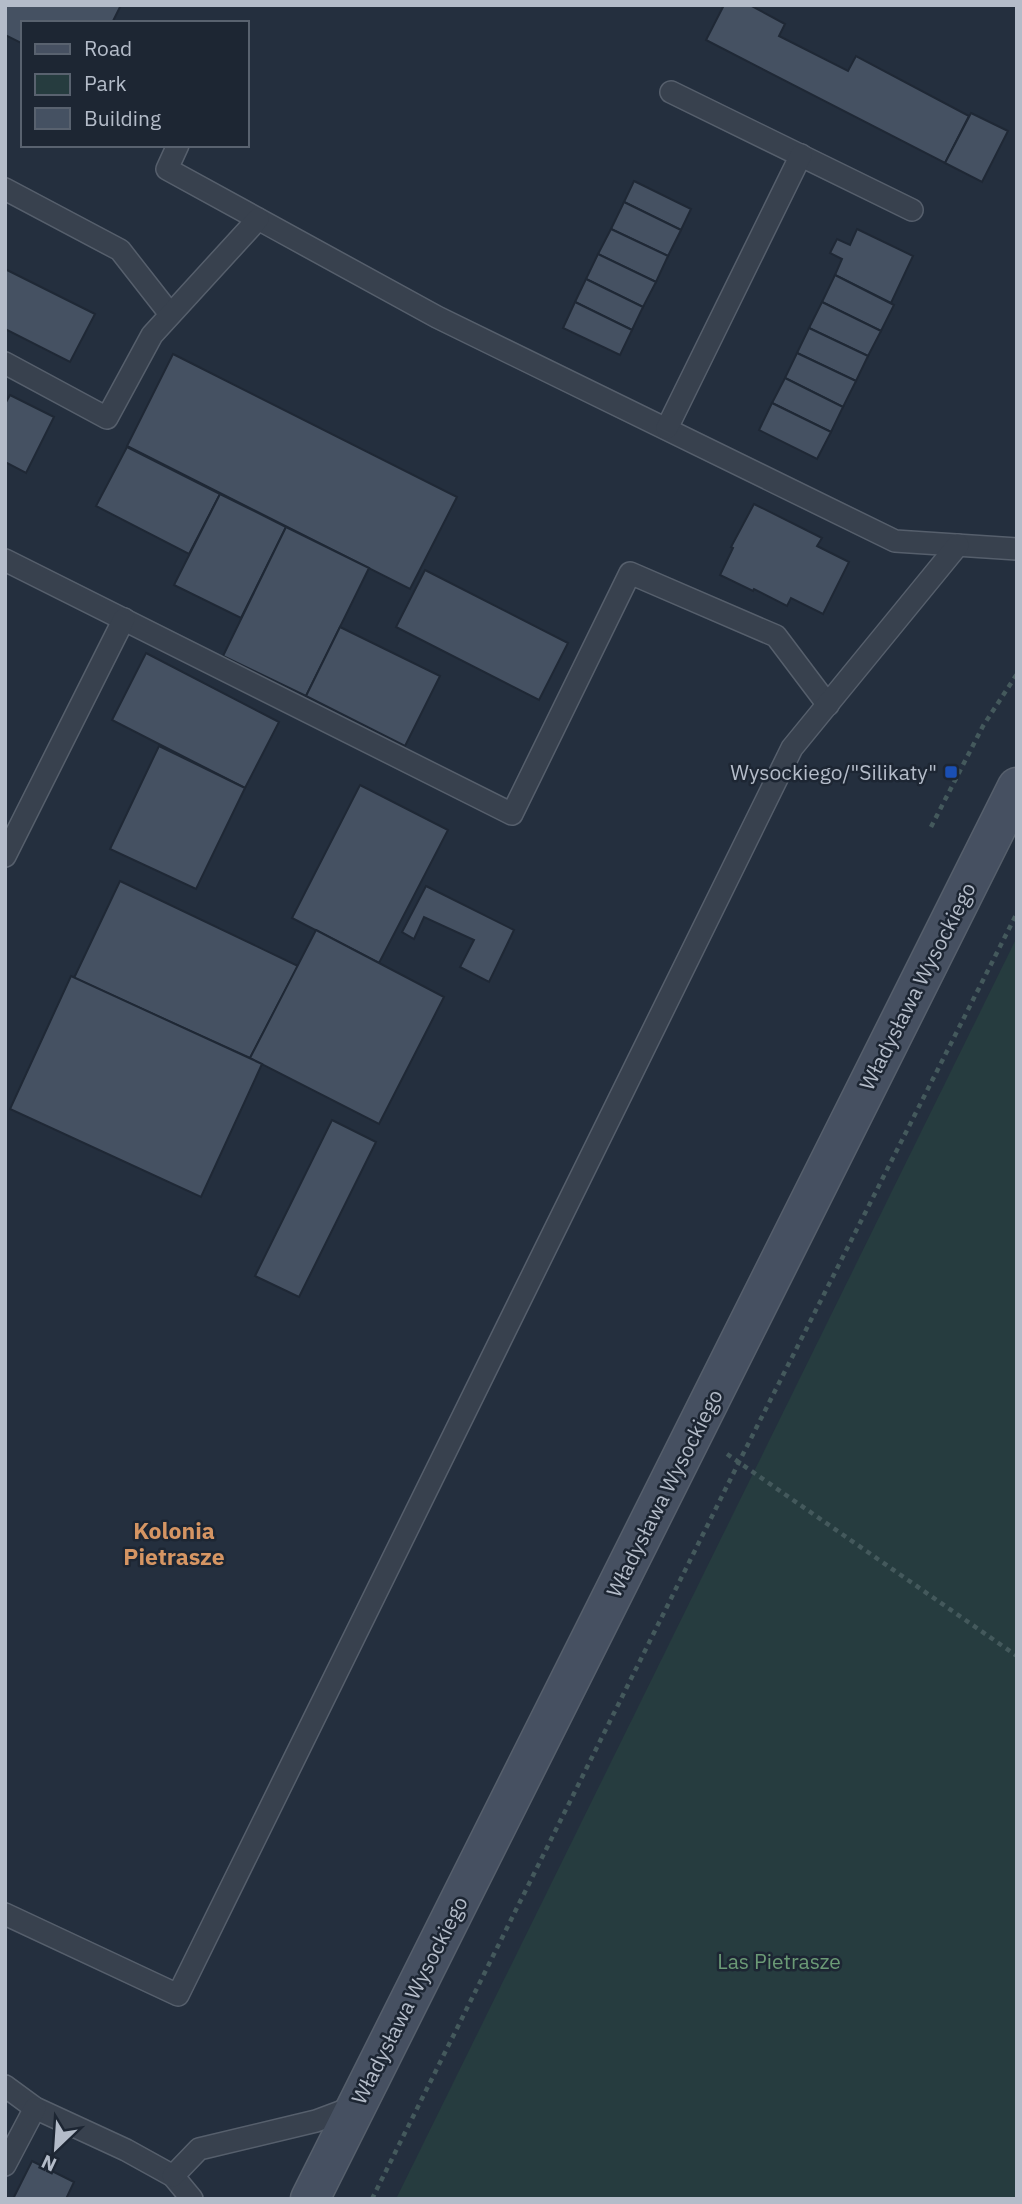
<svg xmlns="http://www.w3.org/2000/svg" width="1022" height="2204" viewBox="0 0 1022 2204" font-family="'IBM Plex Sans',sans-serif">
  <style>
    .green { fill: #263c3f }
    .building { fill: #455162; stroke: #1f2835; stroke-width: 2 }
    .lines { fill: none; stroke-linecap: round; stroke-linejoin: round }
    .lane-casing { stroke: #565f6c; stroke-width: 24 }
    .secondary-casing { stroke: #565f6c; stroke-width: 41 }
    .path { stroke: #44595c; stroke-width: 4.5; stroke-dasharray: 5 5; stroke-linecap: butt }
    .lane { stroke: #38414e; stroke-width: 21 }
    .secondary { stroke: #465061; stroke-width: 38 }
    .transit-dot { fill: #1a4fb4; stroke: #1d2633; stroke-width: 2.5 }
    .labels { text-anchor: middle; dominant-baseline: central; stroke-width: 5; stroke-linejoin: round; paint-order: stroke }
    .poi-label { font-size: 21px; fill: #b4bcc9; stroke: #1d2633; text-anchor: end }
    .street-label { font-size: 21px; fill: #b4bcc9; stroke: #1d2633 }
    .park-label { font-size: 21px; fill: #6b9a76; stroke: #1d2633 }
    .neighbourhood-label { font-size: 23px; font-weight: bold; fill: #d59563; stroke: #1d2633 }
  </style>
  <rect width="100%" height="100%" fill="#242f3e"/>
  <polygon class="green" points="1017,937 1017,2199 396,2199"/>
  <g class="building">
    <polygon points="5,5 121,5 112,23 23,23 23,44 5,35"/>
    <polygon points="724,5 750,5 785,24 779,36 848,71 856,56 969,116 945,163 706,40"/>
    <polygon points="971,113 1008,131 982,182 945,163"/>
    <polygon points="634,181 691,209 681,230 624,202"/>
    <polygon points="624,202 681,230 668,256 611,229"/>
    <polygon points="611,229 668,256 656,282 598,254"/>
    <polygon points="857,229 913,256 891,303 835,275 842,259 830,253 837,239 850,245"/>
    <polygon points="598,254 656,282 643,307 586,279"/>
    <polygon points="5,269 95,314 70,362 5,329"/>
    <polygon points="835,275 894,305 881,331 822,302"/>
    <polygon points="586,279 643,307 632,330 575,302"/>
    <polygon points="575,302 632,330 620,355 563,328"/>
    <polygon points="822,302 881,331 868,356 809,328"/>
    <polygon points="809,328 868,356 856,381 797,353"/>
    <polygon points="797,353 856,381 843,407 785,378"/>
    <polygon points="173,354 457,497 410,589 127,446"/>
    <polygon points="785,378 843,407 831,432 772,403"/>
    <polygon points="10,395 54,417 26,473 5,462 5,404"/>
    <polygon points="772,403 831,432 817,459 759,430"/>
    <polygon points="127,447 220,494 189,554 96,506"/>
    <polygon points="220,494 286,527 241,618 174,585"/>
    <polygon points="754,504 822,538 817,546 849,562 823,614 791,598 787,606 754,589 753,591 720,575 733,548 731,547"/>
    <polygon points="286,527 369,568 306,696 223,656"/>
    <polygon points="425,570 568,643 539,700 396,627"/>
    <polygon points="340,627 440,676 405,746 306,696"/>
    <polygon points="146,653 279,722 245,788 112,720"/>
    <polygon points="159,746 245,788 196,889 110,849"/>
    <polygon points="360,785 448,830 379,963 292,918"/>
    <polygon points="120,881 298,966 250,1058 74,978"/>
    <polygon points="426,886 514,930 489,982 460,967 474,940 424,917 414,939 402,932"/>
    <polygon points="316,930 444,997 379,1124 250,1058"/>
    <polygon points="71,976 262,1064 201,1197 10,1109"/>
    <polygon points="332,1120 376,1142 299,1297 255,1276"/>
    <polygon points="32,2161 74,2182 66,2199 13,2199"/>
  </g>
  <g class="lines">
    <g class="lane-casing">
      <g id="lane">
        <polyline points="671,92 912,210"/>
        <polyline points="178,145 167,169 437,317 895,541 1017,549"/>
        <polyline points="5,189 120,250 170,314"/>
        <polyline points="5,363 107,418 152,335 258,219"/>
        <polyline points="667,428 801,155"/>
        <polyline points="5,560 512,814 630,573 776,636 828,705"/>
        <polyline points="5,856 124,619"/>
        <polyline points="5,1914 178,1995 792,748 958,545"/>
        <polyline points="5,2086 35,2108 126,2150 173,2176 192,2199"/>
        <polyline points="5,2165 35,2108"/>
        <polyline points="173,2176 199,2149 316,2121 356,2106"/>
      </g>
    </g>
    <g class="secondary-casing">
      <polyline id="secondary" points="310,2199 1017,787"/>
    </g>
    <g class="path">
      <polyline points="931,827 983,726 1017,674"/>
      <polyline points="727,1454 1017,1656"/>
      <polyline points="372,2199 739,1462 1017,913"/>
    </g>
    <use href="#lane" class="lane"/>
    <use href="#secondary" class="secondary"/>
  </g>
  <rect class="transit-dot" x="944" y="765" width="14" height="14" rx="3.5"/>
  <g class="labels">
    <g class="poi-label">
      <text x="937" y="772">Wysockiego/"Silikaty"</text>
    </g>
    <g class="street-label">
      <text transform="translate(917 986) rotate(-63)">Władysława Wysockiego</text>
      <text transform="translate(664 1493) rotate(-63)">Władysława Wysockiego</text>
      <text transform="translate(409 2000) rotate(-63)">Władysława Wysockiego</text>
    </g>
    <g class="park-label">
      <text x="779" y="1961">Las Pietrasze</text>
    </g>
    <g class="neighbourhood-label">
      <text x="174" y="1530">Kolonia<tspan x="174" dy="26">Pietrasze</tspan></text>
    </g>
  </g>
  <rect width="1022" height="2204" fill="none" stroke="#b4bcc9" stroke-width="14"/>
  <rect x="21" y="21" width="228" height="126" fill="#1d2633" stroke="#59626f" stroke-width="2"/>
  <rect x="35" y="44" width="35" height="10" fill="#465061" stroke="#59626f" stroke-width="2"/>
  <text x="84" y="56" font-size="21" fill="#b4bcc9">Road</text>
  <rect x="35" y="74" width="35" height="21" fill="#263c3f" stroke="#59626f" stroke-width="2"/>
  <text x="84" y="91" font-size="21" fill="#b4bcc9">Park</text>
  <rect x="35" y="108" width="35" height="21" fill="#455162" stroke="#59626f" stroke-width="2"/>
  <text x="84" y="126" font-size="21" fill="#b4bcc9">Building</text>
  <g transform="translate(56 2148) rotate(205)" stroke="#1d2633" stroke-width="5" paint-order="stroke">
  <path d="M0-5L12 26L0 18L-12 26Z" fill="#b4bcc9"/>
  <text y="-10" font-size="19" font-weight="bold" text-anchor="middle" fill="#b4bcc9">N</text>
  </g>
</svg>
